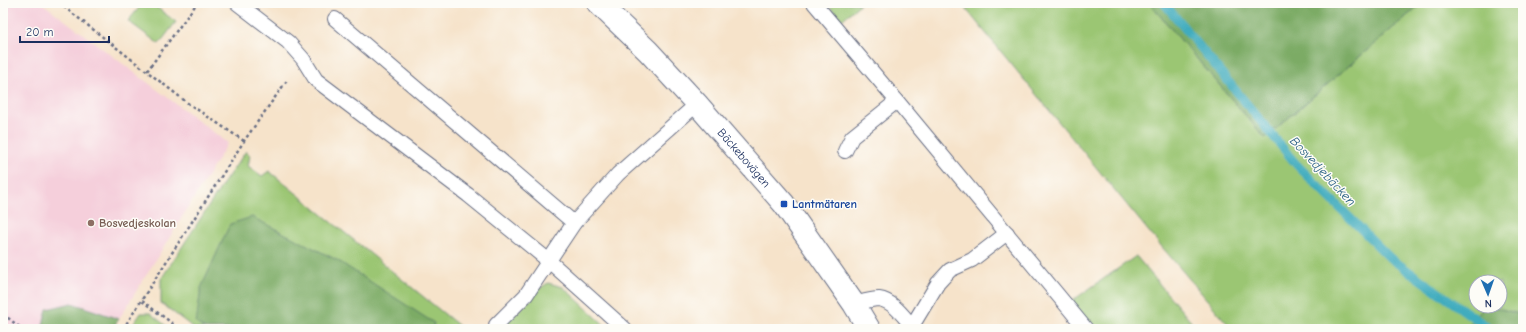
<svg xmlns="http://www.w3.org/2000/svg" width="1526" height="332" viewBox="0 0 1526 332" font-family="'Comic Neue',sans-serif">
  <style>
    .built { fill: #f5cfdb }
    .green { fill: #9bc673; stroke: #5b7a68 }
    .forest { fill: #7cab65; stroke: #4c6d62 }
    .lines { fill: none; stroke-linecap: round; stroke-linejoin: round }
    .stream { stroke: #3facbe; stroke-width: 9 }
    .service-casing { stroke: #686e84; stroke-width: 16 }
    .tertiary-casing { stroke: #686e84; stroke-width: 24 }
    .path { stroke: #686e84; stroke-width: 2.5; stroke-dasharray: 3 3; stroke-linecap: butt }
    .service { stroke: #fff; stroke-width: 14 }
    .tertiary { stroke: #fff; stroke-width: 22 }
    .transit-dot { fill: #1a4fb4; stroke: #fdfcf7; stroke-width: 1.5 }
    .education-dot { fill: #8d6e63; stroke: #fdfcf7; stroke-width: 1.5 }
    .labels { text-anchor: middle; dominant-baseline: central; stroke-width: 3; stroke-linejoin: round; paint-order: stroke }
    .street-label { font-size: 12px; fill: #1b2f5e; stroke: #fdfcf7 }
    .transit-label { font-size: 12px; font-weight: bold; fill: #164399; stroke: #fdfcf7; text-anchor: start }
    .education-label { font-size: 12px; font-weight: bold; fill: #785e54; stroke: #fdfcf7; text-anchor: start }
    .water-label { font-size: 13px; font-style: italic; fill: #296184; stroke: #fdfcf7 }
  </style>
  <rect width="100%" height="100%" fill="#fdfcf7"/>
  <filter id="ink" filterUnits="userSpaceOnUse"><feTurbulence type="fractalNoise" baseFrequency=".025" numOctaves="2"/><feDisplacementMap in="SourceGraphic" scale="8" xChannelSelector="R" yChannelSelector="G"/><feConvolveMatrix kernelMatrix="1 2 1 2 8 2 1 2 1" color-interpolation-filters="sRGB"/></filter>
  <filter id="wash" filterUnits="userSpaceOnUse"><feTurbulence type="fractalNoise" baseFrequency=".012" numOctaves="4" result="noise"/><feDisplacementMap in="SourceGraphic" scale="16" xChannelSelector="R" yChannelSelector="G"/><feGaussianBlur stdDeviation="0.9" result="paint"/><feColorMatrix in="noise" values="0 0 0 0 0 0 0 0 0 0 0 0 0 0 0 0 0 1.4 0 .05"/><feComposite in="paint" operator="in"/></filter>
  <g filter="url(#wash)">
    <rect width="100%" height="100%" fill="#f6e3ca"/>
    <polygon class="built" points="3,3 42,3 228,143 119,319 72,303 47,309 42,329 3,329"/>
    <g class="green">
      <polygon points="143,3 151,3 176,22 159,44 128,21"/>
      <polygon points="826,3 861,3 842,20"/>
      <polygon points="961,3 1149,3 1265,138 1422,3 1523,3 1523,315 1490,306 1500,306 1500,282 1476,282 1476,306 1485,306 1466,329 1232,329 1150,233"/>
      <polygon points="246,151 250,156 248,166 262,176 269,171 463,329 432,329 434,324 197,323 205,329 195,329 161,303 161,279 227,178"/>
      <polygon points="1136,256 1197,329 1092,329 1069,303"/>
      <polygon points="548,283 563,287 609,329 501,329 540,288"/>
      <polygon points="141,313 150,313 170,329 130,329"/>
    </g>
    <g class="forest">
      <polygon points="1149,3 1422,3 1265,138"/>
      <polygon points="252,217 337,260 434,323 432,329 205,329 196,323 201,288 230,224"/>
      <polygon points="72,303 119,319 112,329 42,329 47,309"/>
      <polygon points="1485,306 1490,306 1523,315 1523,329 1466,329"/>
    </g>
    <g class="lines">
      <polyline class="stream" points="1164,3 1296,164 1390,258 1490,329"/>
    </g>
  </g>
  <g filter="url(#ink)">
    <g class="lines">
      <g class="service-casing">
        <g id="service">
          <polyline points="237,3 288,42 303,59 316,80 468,195 549,261 625,329"/>
          <polyline points="814,3 897,101 1086,329"/>
          <polyline points="335,19 574,223"/>
          <polyline points="845,151 852,137 897,101"/>
          <path d="M854,304C862,302 872,299 879,299C894,301 905,319 915,329"/>
          <polyline points="496,325 526,295 574,223 618,174 697,104"/>
          <polyline points="912,326 938,283 950,270 972,260 1007,233"/>
        </g>
      </g>
      <g class="tertiary-casing">
        <g id="tertiary">
          <path id="s1" d="M598,3L648,51L697,104L784,204L854,304L869,329"/>
        </g>
      </g>
      <g class="path">
        <polyline points="59,3 189,104 244,141"/>
        <polyline points="147,71 197,3"/>
        <polyline points="142,301 180,329"/>
        <polyline points="3,314 22,329"/>
        <polyline points="123,329 244,141 288,79"/>
      </g>
      <use href="#service" class="service"/>
      <use href="#tertiary" class="tertiary"/>
    </g>
  </g>
  <rect class="transit-dot" x="780" y="200" width="8" height="8" rx="2"/>
  <circle class="education-dot" cx="91" cy="223" r="4"/>
  <g class="labels">
    <g class="street-label">
      <text stroke="none"><textPath href="#s1" startOffset="213">Bäckebovägen</textPath></text>
    </g>
    <g class="transit-label">
      <text x="792" y="204">Lantmätaren</text>
    </g>
    <g class="education-label">
      <text x="99" y="223">Bosvedjeskolan</text>
    </g>
    <g class="water-label">
      <text transform="translate(1323 171) rotate(47)">Bosvedjebäcken</text>
    </g>
  </g>
  <rect width="1526" height="332" fill="none" stroke="#fdfcf7" stroke-width="16"/>
  <g transform="translate(1488 294) rotate(178)"><circle r="19" fill="#fdfcf7" stroke="#a3aaba"/>
  <path d="M0-3L7 15L0 10L-7 15Z" fill="#1f6fb2"/>
  <text y="-6" font-size="11" font-weight="bold" text-anchor="middle" fill="#1b2f5e">N</text>
  </g>
  <path d="M20 36v6h89v-6" fill="none" stroke="#1b2f5e" stroke-width="2"/>
  <text x="26" y="36" font-size="12" fill="#1b2f5e" stroke="#fdfcf7" stroke-width="3" paint-order="stroke">20 m</text>
</svg>
